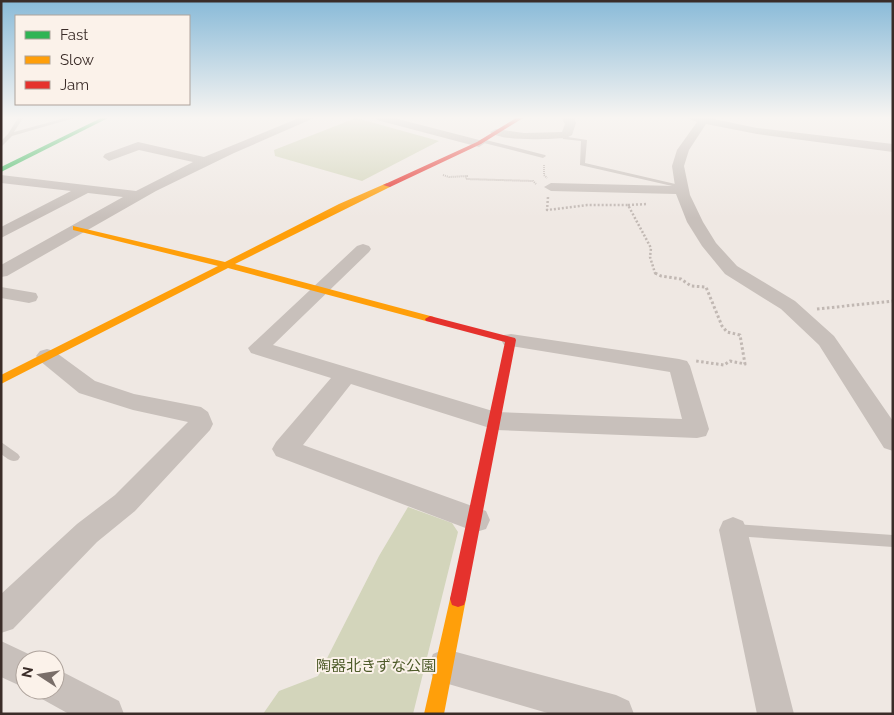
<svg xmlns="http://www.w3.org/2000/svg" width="894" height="715" font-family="Raleway,'Noto Sans JP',sans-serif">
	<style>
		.green { fill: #d3d5bb }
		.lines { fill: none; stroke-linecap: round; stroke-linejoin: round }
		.path-far2 { stroke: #c1b8b3; stroke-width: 2; stroke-dasharray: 1 1; stroke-linecap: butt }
		.path-far1 { stroke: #c1b8b3; stroke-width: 2.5; stroke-dasharray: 2 2; stroke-linecap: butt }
		.path { stroke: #c1b8b3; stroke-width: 3; stroke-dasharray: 2.5 2.5; stroke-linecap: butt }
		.lane { fill: #c8c0bb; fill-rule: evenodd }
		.street { fill: #c8c0bb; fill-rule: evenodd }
		.fast { fill: #30b455; fill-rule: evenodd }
		.slow { fill: #ff9f0a; fill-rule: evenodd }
		.jam { fill: #e5322d; fill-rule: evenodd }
		.labels { text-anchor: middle; stroke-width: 4; stroke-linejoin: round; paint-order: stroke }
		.near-park-label { font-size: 15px; fill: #4e5b2a; stroke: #fbf2ea }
	</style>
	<rect width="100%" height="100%" fill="#efe8e3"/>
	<path class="green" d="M356 118 439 141 362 181 275 156 274 150Z
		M408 507 452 523 458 532 413 714H263L279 691 318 676 379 556Z"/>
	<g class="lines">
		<path class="path-far2" d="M544 165V175L547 178
			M443 175 449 177 467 176 466 179 533 181 536 184"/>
		<path class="path-far1" d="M548 197 547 210 587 205H628L651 248 650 257 655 273 657 274
			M628 205 648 204"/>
		<path class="path" d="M655 273 661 276 681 279 691 286 706 287 722 326 727 332 740 335 745 364 730 361 724 365 696 361
			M817 309 893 301"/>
		<path class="lane" d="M18 118H23L14 132 65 118H74L12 136 1 147V141L8 134Z
			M566 133 569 135 568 137 587 140 585 163 684 186 681 188 580 165 581 141 563 139V135Z
			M482 139 545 155 546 156 543 158 480 142V140Z
			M1 442 18 454 20 457 18 460C11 463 7 458 1 454Z
			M734 524 893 535V547L734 536 729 534 727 530 729 526Z"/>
		<path class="street" d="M299 118H314L234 153 156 191 7 276 1 277V265L123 197 88 193 1 238V227L71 191 1 183V175L136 191 193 162 139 150 109 161 103 157 105 154 138 142 204 157Z
			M376 118H394L483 141 485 143 479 147 377 120Z
			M564 118H574L576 123 572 135 566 138C550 139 501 142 490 132L496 129 524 133 562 132 565 124 563 121Z
			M688 118H709L757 128 893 144V152L757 134 706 124 689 150 684 166 690 195 703 222 716 243 737 266 795 301 834 336 893 421V451L884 448 819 345 781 309 725 274 702 246 687 222 676 194 551 191 544 187 551 183 675 186 672 166 677 150 697 122Z
			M363 244 369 246 371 249 369 252 273 345 496 412 682 419 670 372 511 346 504 345 501 340 504 335 511 334 679 359 687 361 690 366 709 429 706 436 697 438 496 430 351 384 303 445 486 511 490 520 486 529 476 532 276 456 272 449 276 442 331 378 251 353 248 348 357 246Z
			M1 287 36 293 38 297 36 301 29 303 1 298Z
			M47 349 54 351 95 381 134 394 201 407 208 412 213 424 210 430 135 511 97 542 13 629 1 633V594L77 524 115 495 188 422 133 410 79 393 40 361 36 356 40 351Z
			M733 517 743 521 747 530 794 714H757L719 530 723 521Z
			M1 641 37 658 38 660H25V688L1 677Z
			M445 649 616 695 629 701 634 714H551L445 683 433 678 428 666 433 654Z
			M55 668 119 701 124 714H69L42 699 39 690H55Z"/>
		<path class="fast" d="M101 118H108L1 172V167Z"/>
		<path class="slow" d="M387 183 391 185 390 187 235 264 434 317 435 319 434 321H426L228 268 1 384V375L218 266 73 230V226L225 262 339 204Z
			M458 591 464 593 466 599 444 714H424L450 599 452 593Z"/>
		<path class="jam" d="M516 118H523L481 144 390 187 383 185 477 142Z
			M430 316 515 338 516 340 466 599 464 605 458 607 452 605 450 599 505 342 426 321 425 319Z"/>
	</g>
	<linearGradient id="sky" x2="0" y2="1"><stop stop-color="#89bad8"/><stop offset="0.54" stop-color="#f8f5f2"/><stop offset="1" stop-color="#f8f5f2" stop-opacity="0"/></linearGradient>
	<rect width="894" height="218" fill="url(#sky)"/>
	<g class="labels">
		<g class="near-park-label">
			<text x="376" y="671">陶器北きずな公園</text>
		</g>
	</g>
	<rect width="894" height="715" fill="none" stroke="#3a2c28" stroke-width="5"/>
	<rect x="15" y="15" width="175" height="90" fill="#fbf2ea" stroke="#aea39c"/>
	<rect x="25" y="31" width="25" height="8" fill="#30b455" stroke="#aea39c"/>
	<text x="60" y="40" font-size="15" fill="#3a2c28">Fast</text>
	<rect x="25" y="56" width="25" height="8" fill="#ff9f0a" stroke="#aea39c"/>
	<text x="60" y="65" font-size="15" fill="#3a2c28">Slow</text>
	<rect x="25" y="81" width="25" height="8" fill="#e5322d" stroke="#aea39c"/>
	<text x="60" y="90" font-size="15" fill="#3a2c28">Jam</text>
	<g transform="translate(40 675) rotate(282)"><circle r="24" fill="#fbf2ea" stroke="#aea39c"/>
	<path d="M0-4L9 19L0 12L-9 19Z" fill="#796e69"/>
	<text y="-8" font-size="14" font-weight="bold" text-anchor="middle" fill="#3a2c28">N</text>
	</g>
</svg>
